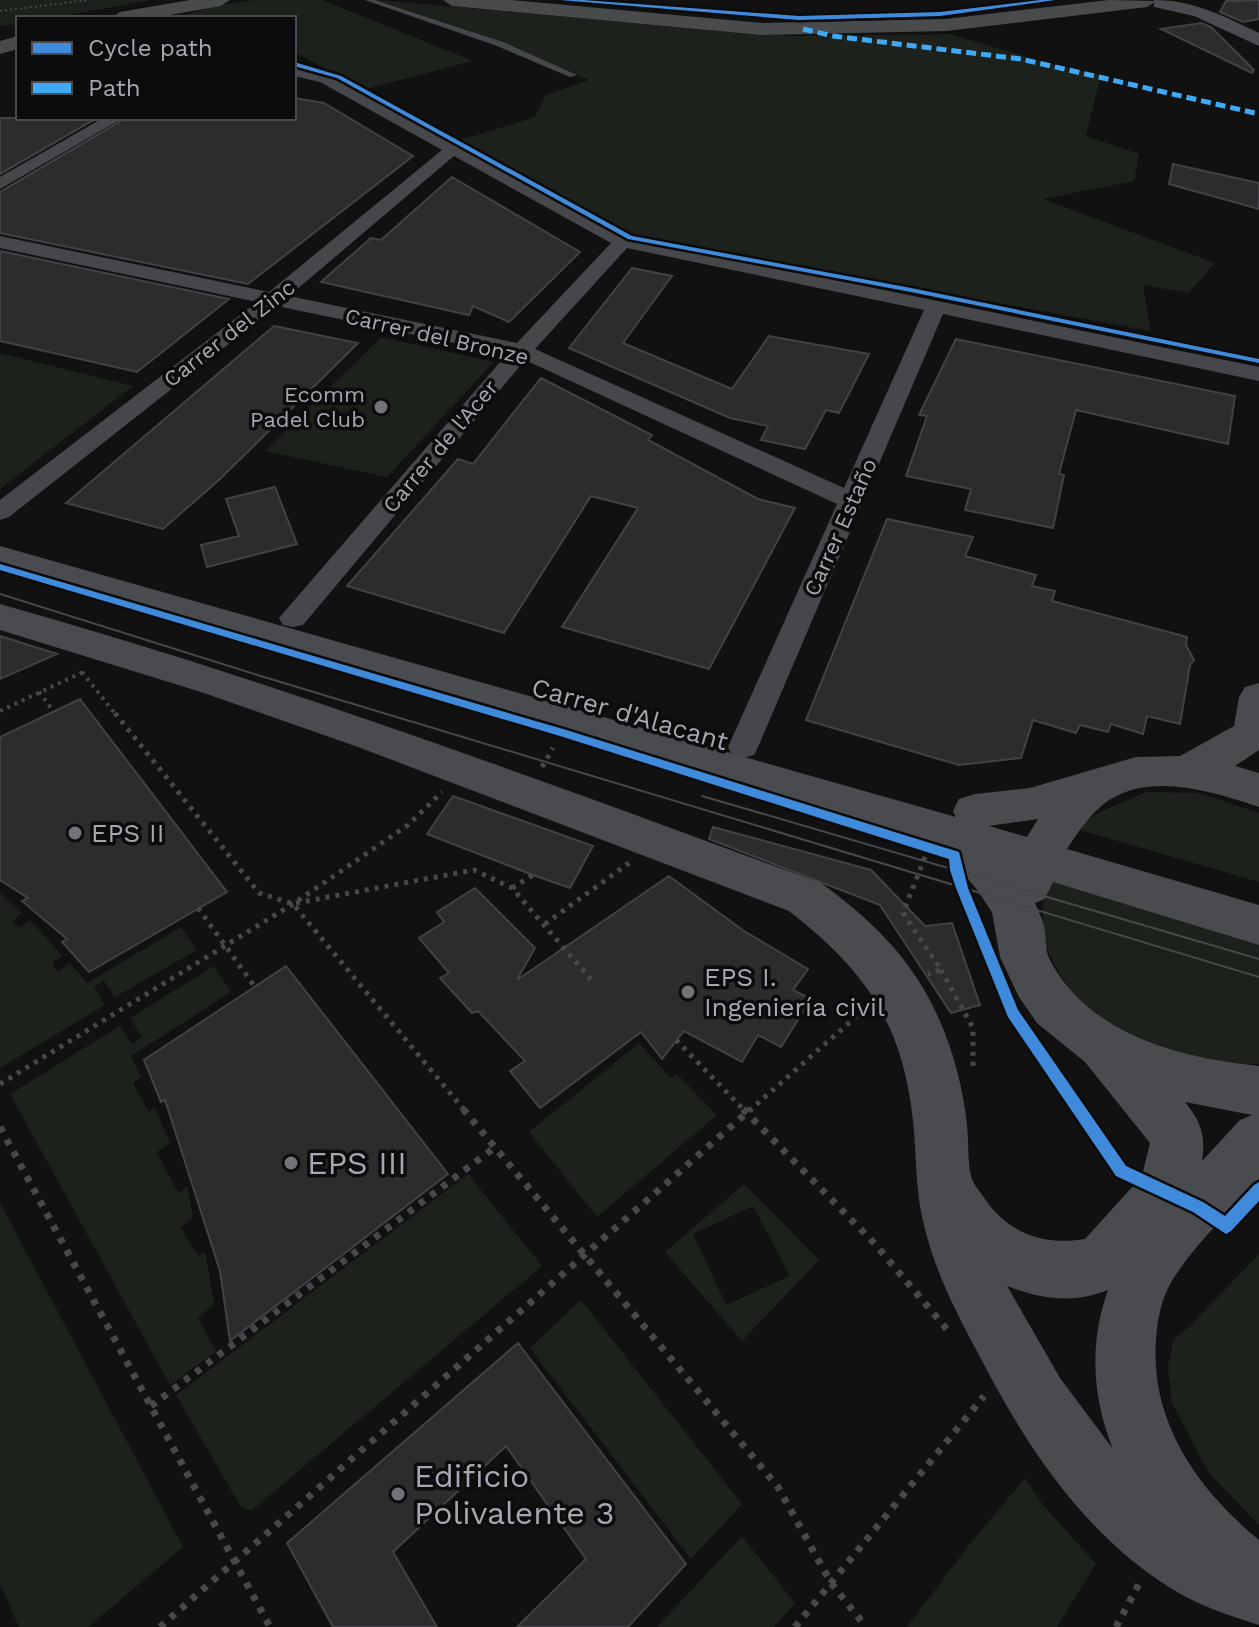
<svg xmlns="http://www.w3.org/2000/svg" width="1259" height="1627" font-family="'Work Sans',sans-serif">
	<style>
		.green { fill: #1c211c; fill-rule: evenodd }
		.building { fill: #2c2c2d; stroke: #414245; stroke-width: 2 }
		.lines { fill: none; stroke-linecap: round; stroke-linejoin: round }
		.path-far3 { stroke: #47484b; stroke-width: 2; stroke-dasharray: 2 3; stroke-linecap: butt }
		.path-far2 { stroke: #47484b; stroke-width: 4; stroke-dasharray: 3 5; stroke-linecap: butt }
		.path-far1 { stroke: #47484b; stroke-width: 5; stroke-dasharray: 4 6; stroke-linecap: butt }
		.path { stroke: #47484b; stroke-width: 7; stroke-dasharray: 6 8; stroke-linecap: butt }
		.lane { fill: #46474a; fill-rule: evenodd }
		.street { fill: #46474a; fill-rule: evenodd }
		.secondary { fill: #4a4b4e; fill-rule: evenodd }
		.primary { fill: #484a4c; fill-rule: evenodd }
		.tram { stroke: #47484a; stroke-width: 2 }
		.quiet { stroke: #3fa9f5; stroke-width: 5; stroke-dasharray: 10 5; stroke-linecap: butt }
		.cycleway-casing { stroke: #0c0c0d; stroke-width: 5 }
		.cycleway { fill: #408adc; fill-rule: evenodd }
		.poi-dot { fill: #717379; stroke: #0c0c0d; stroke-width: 3 }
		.labels { text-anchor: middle; stroke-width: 7; stroke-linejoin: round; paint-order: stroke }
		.far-street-label { font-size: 22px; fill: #a4a8b1; stroke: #0c0c0d }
		.far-poi-label { font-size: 22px; fill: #a4a8b1; stroke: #0c0c0d; text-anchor: end }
		.street-label { font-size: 26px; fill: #a4a8b1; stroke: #0c0c0d }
		.poi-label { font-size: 26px; fill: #a4a8b1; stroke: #0c0c0d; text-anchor: start }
		.near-poi-label { font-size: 32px; fill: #a4a8b1; stroke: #0c0c0d; text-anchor: start }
	</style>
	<rect width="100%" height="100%" fill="#111112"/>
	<path class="green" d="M0 0H151L50 18H18V24L0 26Z
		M255 0H322L473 61 366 89 294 52V18H174L218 5Z
		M376 0 791 36 950 34 1047 63 1101 75 1086 136 1139 154 1134 181 1043 199 1215 263 1189 293 1143 285 1151 331 625 235 458 141 535 117 546 95 589 80 469 30Z
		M381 337 494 362 387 477 265 451Z
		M0 353 133 386 0 489Z
		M1146 792 1199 793 1259 813V882L1073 828 1100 812Z
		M1053 880 1259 941V1064L1216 1063 1144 1049 1083 1009 1060 975 1043 941V906Z
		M0 893 22 913 14 920 15 925 21 927 30 920 63 956 53 962V967L59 971 70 963 87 983 181 927 197 950 115 997 104 981 94 987 105 1005 0 1068Z
		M214 966 231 992 131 1056 141 1077 133 1083 149 1112 155 1108 170 1143 157 1152 178 1193 187 1187 193 1218 181 1228 198 1256 205 1252 214 1304 198 1318 216 1351 170 1385 10 1094 120 1026 132 1044 142 1037 130 1018Z
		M639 1043 671 1078 677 1074 717 1115 597 1217 529 1132Z
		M468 1174 542 1266 251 1511 241 1507 176 1395Z
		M744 1184 819 1260 742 1341 665 1252ZM753 1206 790 1276 726 1305 693 1234Z
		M0 1203 183 1547 88 1627H19L0 1584Z
		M1259 1254V1525L1208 1472 1172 1403 1168 1368 1173 1340 1191 1325Z
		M581 1300 742 1504 691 1559 530 1348Z
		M1025 1478 1043 1505 1096 1564 1057 1627H907L969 1545Z
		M742 1536 795 1603 774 1627H657Z"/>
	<path class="building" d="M1259 0V19L1243 22 1220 12 1226 1Z
		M1201 23 1211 27 1254 70 1252 73 1161 29Z
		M294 98 324 103 413 156 248 284 0 233V192L126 118H294Z
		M0 118H97L0 174Z
		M1173 164 1259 183V209L1169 184Z
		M452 177 580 252 509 322 473 306 469 315 321 282 371 238 381 240Z
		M0 251 229 299 137 372 0 341Z
		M632 268 672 276 623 343 732 389 769 336 869 354 839 413 826 410 805 449 761 440 768 426 730 418 569 348Z
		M274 326 358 343 220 479 163 529 66 503Z
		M956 339 1235 396 1228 444 1076 410 1059 474 1064 475 1053 528 965 510 971 489 906 476 927 416 919 415Z
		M541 378 652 435 648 440 758 499 795 508 709 669 562 627 638 508 591 496 504 633 347 586 458 459 473 464Z
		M275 487 297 544 207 567 201 545 239 536 226 499Z
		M887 519 973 537 965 556 1036 575 1032 586 1055 591 1052 601 1187 637 1186 645 1194 660 1190 665 1180 724 1147 716 1143 734 1111 724 1108 732 1080 725 1076 733 1033 720 1021 758 959 765 806 720Z
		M0 636 57 654 0 679Z
		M80 699 227 892 89 972 62 942 67 939 22 901 28 898 0 880V737Z
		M453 796 593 846 570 888 533 875 427 834Z
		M713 827 871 870 925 926 952 923 980 1005 951 1013 880 905 709 839Z
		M669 876 744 931 808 969 793 990 811 999 781 1047 758 1035 742 1062 684 1031 662 1059 641 1032 540 1108 510 1071 525 1061 478 1011 472 1013 440 978 449 973 419 938 444 922 437 912 475 888 535 948 517 980Z
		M286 966 448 1174 230 1341 220 1271 165 1100 161 1102 144 1060Z
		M518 1343 686 1564 628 1627H517L586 1559 506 1446 393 1552 437 1627H333L287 1543Z"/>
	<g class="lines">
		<path class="path-far3" d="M0 11 89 0"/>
		<path class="path-far2" d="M82 672 116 715
			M39 692 54 712
			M0 711 83 672"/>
		<path class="path-far1" d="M115 713 259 893 293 904 465 1111
			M542 767 553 748
			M925 857 903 913 941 970 928 974
			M512 888 533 875
			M296 903 474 870 512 888 593 982
			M198 908 255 987
			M545 924 629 863
			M941 970 973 1028V1069
			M676 1040 745 1111
			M0 1084 293 904 408 825 442 792
			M749 1111 867 1007"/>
		<path class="path" d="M463 1109 778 1487 831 1583 866 1627
			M743 1109 875 1244 950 1333
			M0 1127 270 1627
			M151 1406 494 1148
			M160 1627 751 1109
			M795 1627 984 1396
			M1116 1627 1140 1582"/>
		<path class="lane" d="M365 0H375L503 42 577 75 570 77 497 46Z"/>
		<path class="street" d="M294 67 330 76 630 238 1259 367V381L943 314 758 747 754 755 743 758 732 755 728 747 837 504 525 360 303 625 293 627 283 625 279 618 507 354 277 306 9 517 0 520V500L257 302 0 248V236L269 292 442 150 320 82 294 76ZM454 156 611 243 517 343 289 296ZM627 248 924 310 844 488 535 349Z
			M103 118H123L0 189V177Z"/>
		<path class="secondary" d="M1154 0C1193 0 1224 16 1259 33V46L1194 16 1154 7Z
			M0 546 956 817 953 811 959 799 975 794 1030 788 1136 757 1180 756 1234 726 1239 697 1245 687 1259 683V750L1235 766 1259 773V807C1216 793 1156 773 1113 798 1095 807 1078 832 1067 849L1259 905V945L1053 882 1045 899 1035 903C1038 910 1042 918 1044 926 1047 938 1044 951 1051 962 1091 1036 1182 1058 1259 1066V1180C1228 1215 1190 1247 1168 1288 1160 1305 1157 1323 1156 1341 1150 1423 1199 1491 1259 1540V1625C1234 1617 1209 1609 1186 1597 1091 1545 1028 1450 980 1357 958 1316 936 1274 925 1229 915 1194 917 1157 913 1121 903 1024 865 970 789 911L358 747 201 692 0 630V604C279 682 550 784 821 883 872 920 914 961 939 1019 954 1053 963 1088 967 1125 969 1142 967 1163 972 1179 974 1185 981 1193 985 1199 1008 1233 1044 1246 1085 1239L1142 1176 1150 1143 1085 1062 1037 1023 1019 997 1000 957 992 912 975 887 940 848 0 569ZM1038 819 1027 837 989 826ZM1185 1102 1252 1115 1240 1120 1202 1161C1206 1135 1201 1122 1185 1102ZM1007 1286C1041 1299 1073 1304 1108 1290 1089 1343 1092 1397 1113 1449L1060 1378Z"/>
		<path class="primary" d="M190 0H230L221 6 152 18H111L120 12Z
			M443 0H511L762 23 946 19 1109 0 1156 1 1147 7 946 31 762 35 452 6Z
			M18 36V49L0 54V41Z"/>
		<path class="tram" d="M0 594 264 677 1259 977
			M702 796 1259 959"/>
		<path class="quiet" d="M803 29 833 36 1021 59 1259 114"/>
		<g class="cycleway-casing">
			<path id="cycleway" d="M560 0H583L799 16 940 12 1040 0H1055L940 16 799 20Z
				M294 62 341 76 632 236 911 288 1259 359V363L911 292 628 239 337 78 294 66Z
				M0 564 563 729 959 852 968 888 1018 1010 1126 1166 1203 1202 1225 1216 1254 1185 1259 1182V1201L1231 1231 1226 1234 1193 1212 1116 1176 1008 1017 956 888 950 870 949 859 560 736 0 570Z"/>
		</g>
		<use href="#cycleway" class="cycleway"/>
	</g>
	<g class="poi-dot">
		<circle cx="381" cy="407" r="8"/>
		<circle cx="75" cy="833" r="8"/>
		<circle cx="688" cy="992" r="8"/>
		<circle cx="291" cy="1163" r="8"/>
		<circle cx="398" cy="1494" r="8"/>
	</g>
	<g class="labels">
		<g class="far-street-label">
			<text transform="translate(229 333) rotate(-38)" y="8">Carrer del Zinc</text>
			<text transform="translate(437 336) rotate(13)" y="8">Carrer del Bronze</text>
			<text transform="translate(440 446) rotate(-50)" y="8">Carrer de l'Acer</text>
			<text transform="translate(840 527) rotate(-66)" y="8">Carrer Estaño</text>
		</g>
		<g class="far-poi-label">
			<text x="365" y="402">Ecomm<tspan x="365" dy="25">Padel Club</tspan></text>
		</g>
		<g class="street-label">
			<text transform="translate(630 714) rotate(16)" y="9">Carrer d'Alacant</text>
		</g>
		<g class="poi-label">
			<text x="91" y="842">EPS II</text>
			<text x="704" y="986">EPS I.<tspan x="704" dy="30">Ingeniería civil</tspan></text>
		</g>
		<g class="near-poi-label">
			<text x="307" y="1174">EPS III</text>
			<text x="414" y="1487">Edificio<tspan x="414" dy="37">Polivalente 3</tspan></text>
		</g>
	</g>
	<rect x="16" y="16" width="280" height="104" fill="#0c0c0d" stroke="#494a4f" stroke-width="2"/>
	<rect x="32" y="42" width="40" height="12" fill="#408adc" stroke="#494a4f" stroke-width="2"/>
	<text x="88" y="56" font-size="24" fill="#a4a8b1">Cycle path</text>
	<rect x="32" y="82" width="40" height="12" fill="#3fa9f5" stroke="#494a4f" stroke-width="2"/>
	<text x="88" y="96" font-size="24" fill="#a4a8b1">Path</text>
</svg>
